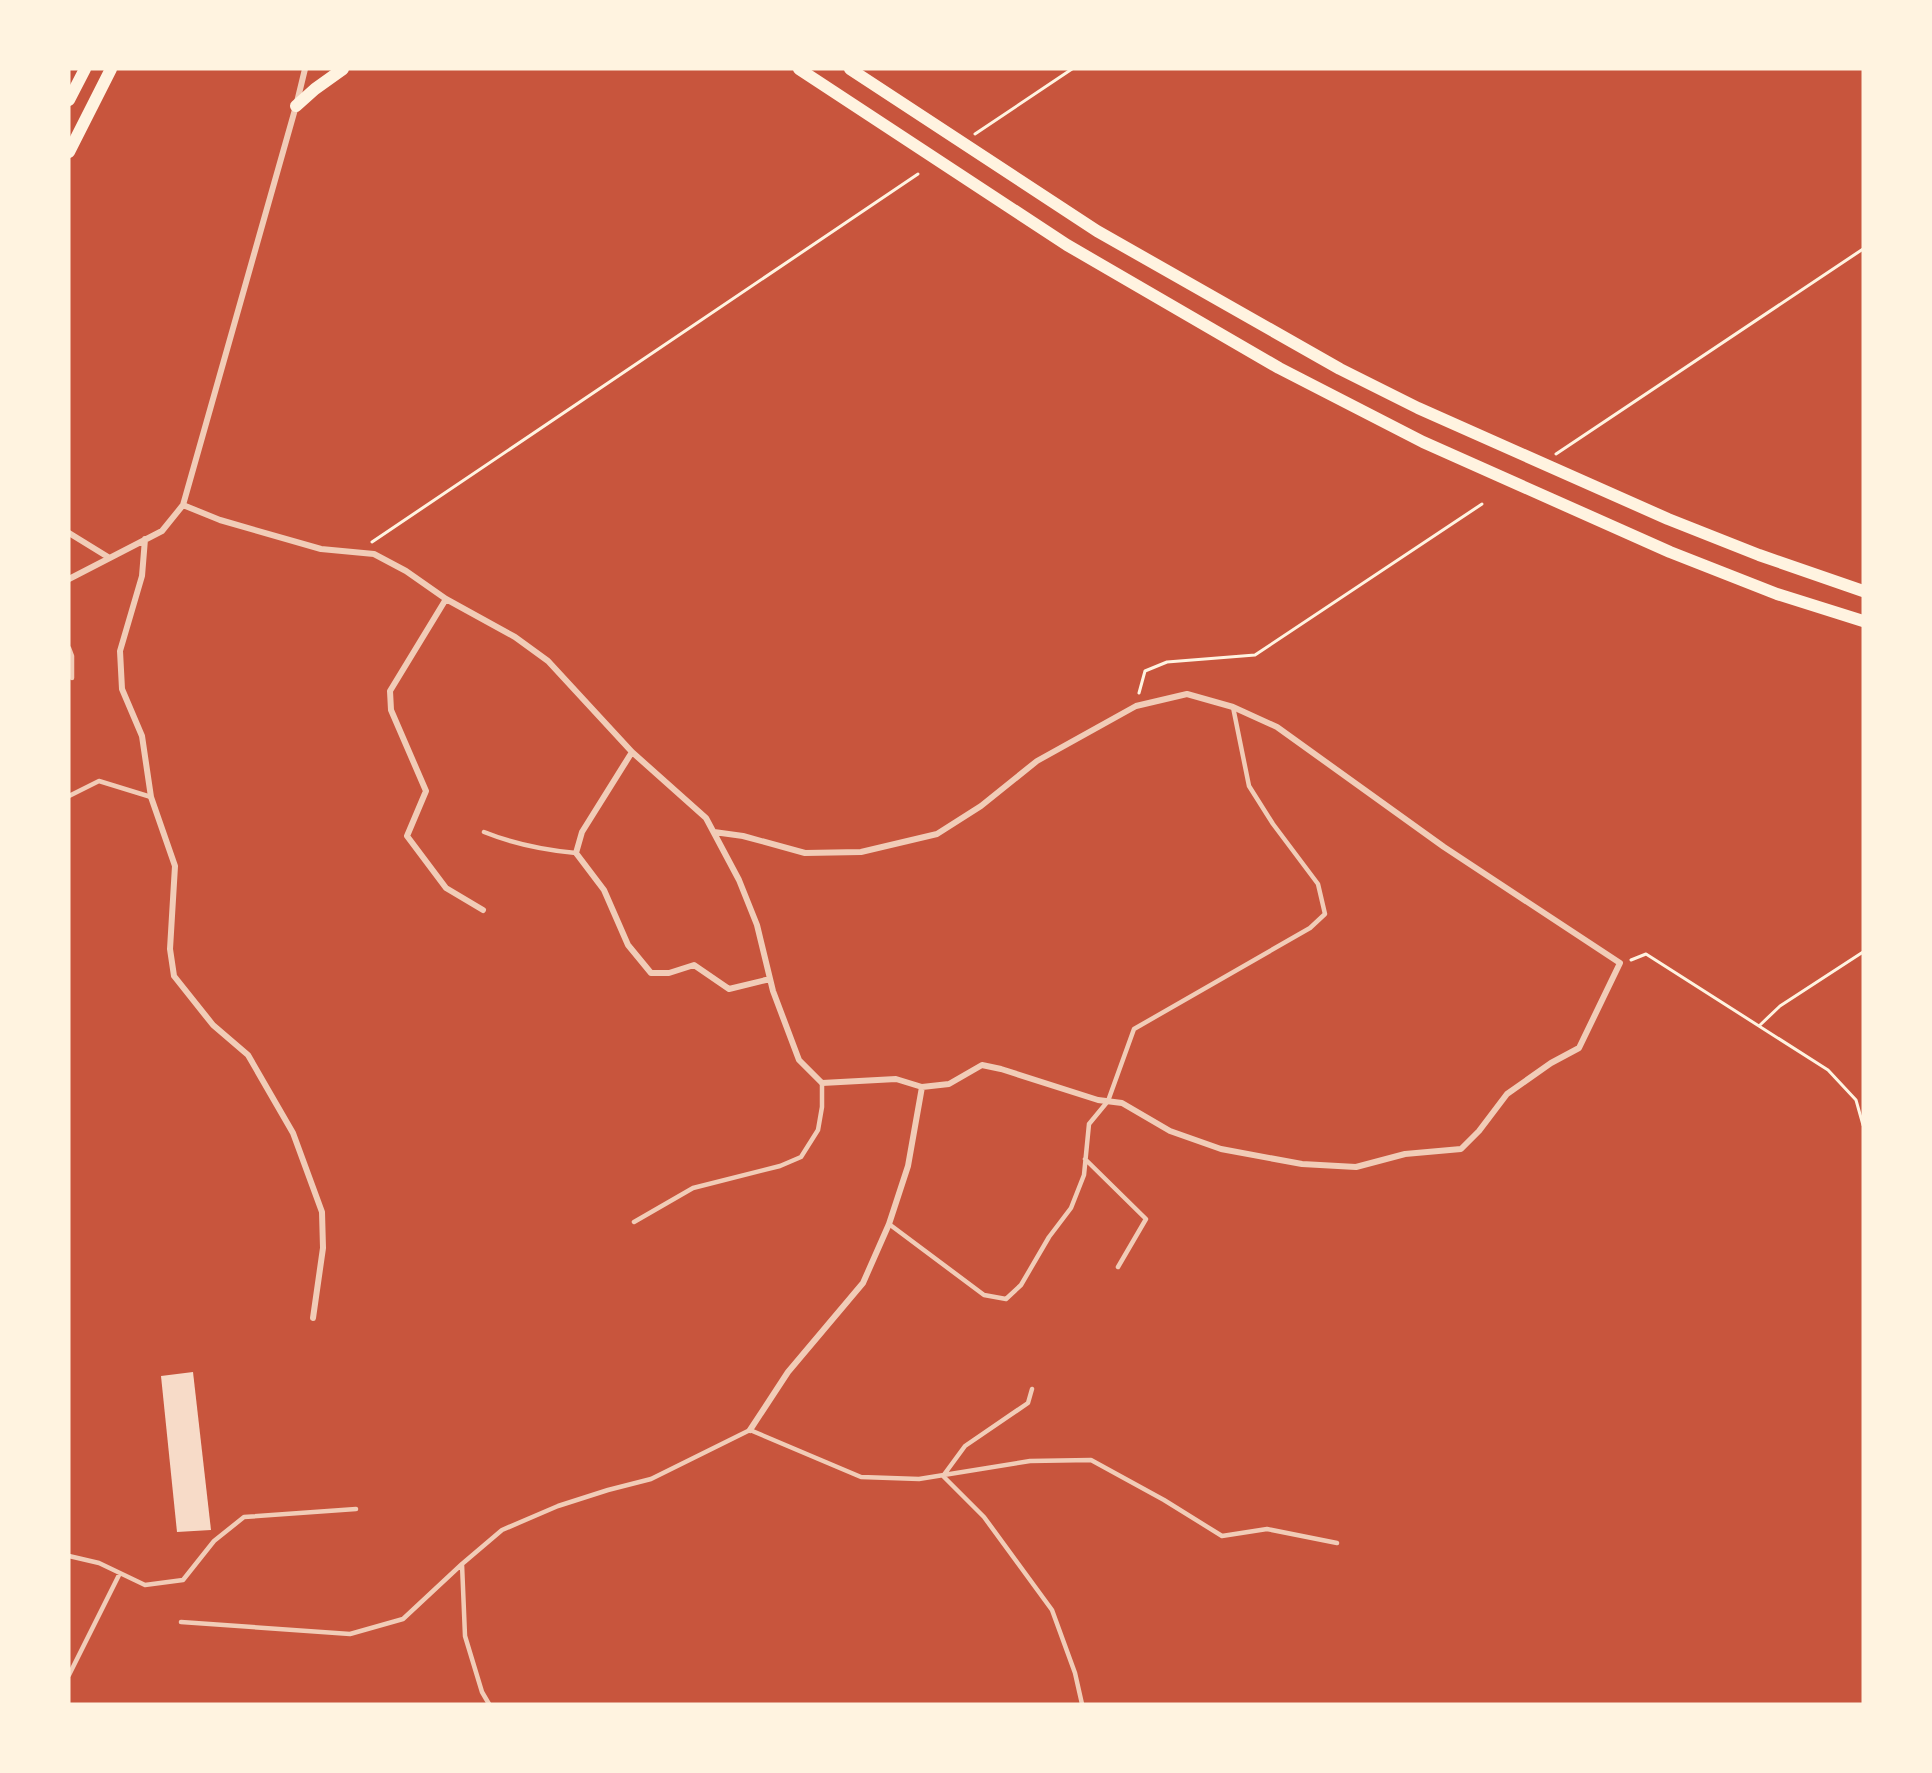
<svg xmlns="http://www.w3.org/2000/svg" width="1932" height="1773" font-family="Lato,sans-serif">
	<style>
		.building { fill: #f7dbc8 }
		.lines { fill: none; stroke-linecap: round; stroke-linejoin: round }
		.path { stroke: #fff3e0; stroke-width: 3 }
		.service { stroke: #f1ccb7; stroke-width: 4.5 }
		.minor { stroke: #f1ccb7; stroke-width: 6 }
		.secondary { stroke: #fff3e0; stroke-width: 12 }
	</style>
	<rect width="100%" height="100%" fill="#c8553d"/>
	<path class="building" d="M193 1372 211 1530 177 1532 161 1376Z"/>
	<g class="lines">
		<path class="path" d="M975 134 1072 69
			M1556 454 1863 249
			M372 542 918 174
			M1139 693 1145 671 1167 662 1255 655 1482 504
			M1631 960 1646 954 1828 1070 1856 1100 1863 1125
			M1759 1026 1780 1006 1863 952"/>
		<path class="service" d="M69 648 72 656V678
			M69 796 99 781 151 797
			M484 832C514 844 544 850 576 853
			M1085 1159 1146 1219 1118 1267
			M634 1222 693 1188 780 1166 801 1157 818 1130 822 1107V1083
			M889 1224 984 1295 1006 1299 1021 1285 1049 1237 1071 1208 1084 1175 1089 1124 1108 1101 1134 1029 1310 928 1325 914 1318 884 1273 824 1249 786 1233 707
			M1032 1389 1028 1403 965 1446 943 1476 984 1517 1052 1610 1075 1673 1082 1704
			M69 1556 99 1563 145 1585 183 1580 214 1541 244 1517 356 1509
			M462 1564 465 1636 482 1692 489 1704
			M181 1622 350 1634 403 1619 462 1564 502 1530 558 1506 608 1490 651 1479 750 1430 861 1477 919 1479 1030 1461 1091 1460 1164 1500 1222 1536 1267 1529 1337 1543
			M69 1675 120 1573"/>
		<path class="minor" d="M183 505 220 520 321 549 374 554 406 571 446 599 515 637 548 661 632 752 706 818 739 880 757 925 773 991 799 1060 822 1083 896 1079 922 1087 949 1084 982 1065 1001 1069 1098 1100 1122 1103 1170 1131 1221 1149 1302 1164 1356 1167 1405 1154 1461 1149 1479 1131 1507 1094 1551 1063 1579 1048 1620 963 1444 847 1277 727 1233 707 1187 694 1136 706 1037 761 981 806 937 834 861 852 805 853 743 836 714 832
			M69 533 108 557
			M145 539 142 576 120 651 122 689 142 736 151 797 175 866 170 949 174 976 213 1025 248 1055 293 1133 322 1212 323 1248 313 1318
			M69 579 162 531 183 505 296 106 305 69
			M446 599 390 691 391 710 426 791 407 836 446 888 483 910
			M632 752 582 832 576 853 604 890 628 945 651 973H669L694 965 729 989 770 979
			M750 1430 788 1372 863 1283 889 1224 908 1166 922 1087"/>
		<path class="secondary" d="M799 69 1067 245 1279 368 1423 442 1670 552 1777 594 1863 621
			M850 69 1097 231 1340 369 1418 408 1668 519 1759 555 1863 591
			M69 100 85 69
			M296 106 315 89 343 69
			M69 152 111 69"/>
	</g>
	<rect width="1932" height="1773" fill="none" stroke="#fff3e0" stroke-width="141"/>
</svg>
